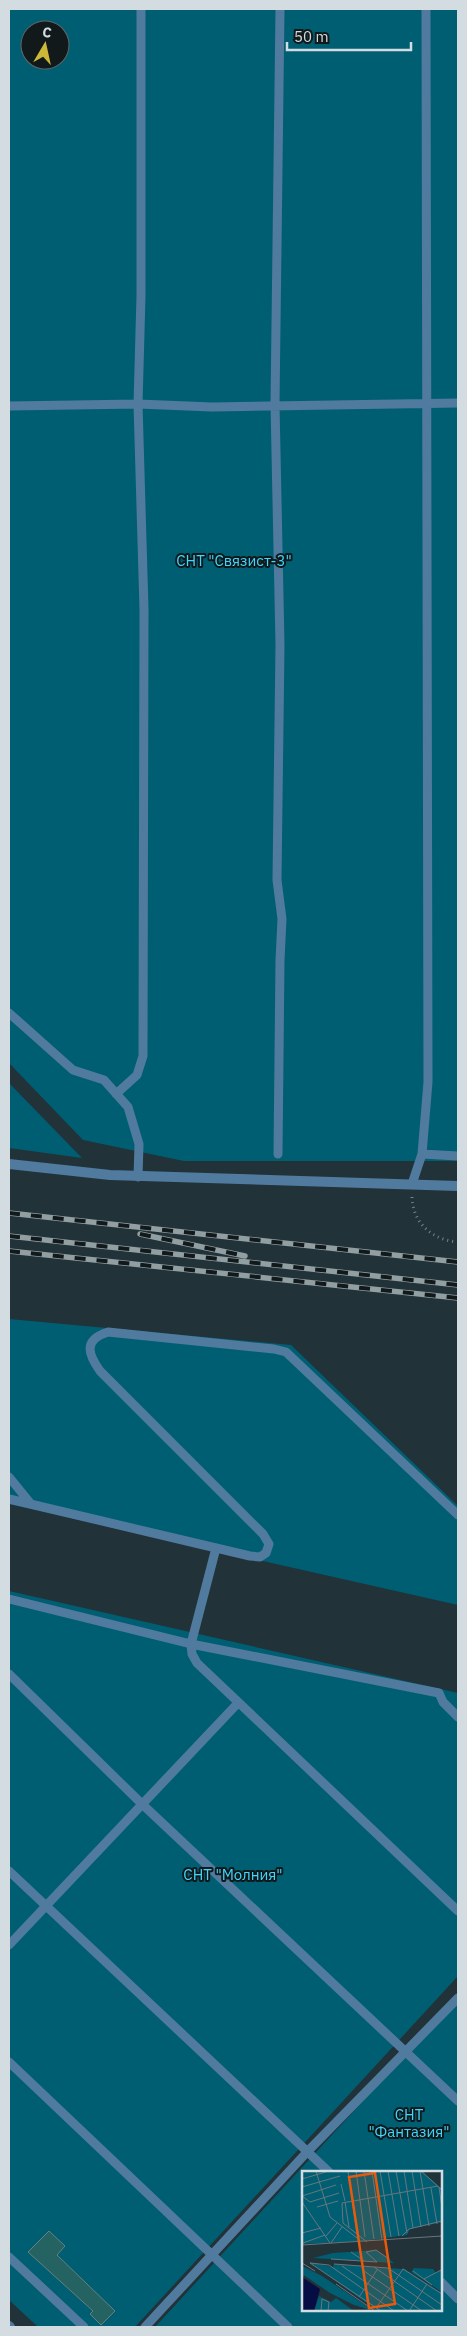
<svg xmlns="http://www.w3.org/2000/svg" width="467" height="2336" font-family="'IBM Plex Sans',sans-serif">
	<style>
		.green { fill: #005e73; fill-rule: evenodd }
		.building { fill: #256262; stroke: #6a7f7f }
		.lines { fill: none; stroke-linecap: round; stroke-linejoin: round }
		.path { stroke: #768489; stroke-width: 3; stroke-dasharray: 1 4; stroke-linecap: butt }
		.lane { stroke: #507b9e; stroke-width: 9 }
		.street { stroke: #507b9e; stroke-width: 10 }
		.rail-casing { stroke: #919ea2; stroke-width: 5.5 }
		.rail { stroke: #11191b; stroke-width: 4; stroke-dasharray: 11; stroke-linecap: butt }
		.labels { text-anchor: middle; stroke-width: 4; stroke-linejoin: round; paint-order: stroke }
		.park-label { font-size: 15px; fill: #41d6fd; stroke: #11191b }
		.inset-road { fill: none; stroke: #68767c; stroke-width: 1 }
		.view { fill: #e8590c; fill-opacity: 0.15; stroke: #e8590c; stroke-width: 2.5 }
		.inset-edge { fill: none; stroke: #d3dde1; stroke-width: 2.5 }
	</style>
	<rect width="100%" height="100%" fill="#213238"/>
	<path class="green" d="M9 9H458V1161H184L83 1140 9 1063ZM30 30H60V60H30Z
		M9 1083 82 1158 9 1148Z
		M9 1319 291 1345 458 1506V1605L9 1504Z
		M9 1591 458 1693V1976L135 2327H38L9 2300Z
		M458 1998V2327H155ZM303 2172H441V2310H303Z"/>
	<path class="building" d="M49 2231 65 2246 57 2255 115 2311 101 2325 90 2314 93 2311 28 2252Z"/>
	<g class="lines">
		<path class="path" d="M412 1197C413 1224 433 1240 458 1242"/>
		<path class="lane" d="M9 406 138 404 212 407 458 403
			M9 1013 73 1070 104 1080 128 1107 139 1144 138 1177
			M116 1094 137 1075 143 1056 144 609 138 404 141 296V9
			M278 1154 280 960 282 919 277 880 280 645 275 404 280 9
			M422 1154 458 1156
			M412 1184 422 1154 428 1082 426 9
			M9 1477 31 1504
			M9 1499 250 1556 260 1557 266 1553 269 1544 263 1534 100 1371C88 1354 83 1340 108 1332L274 1349 286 1352 458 1515
			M216 1548 191 1644 192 1654 197 1663 458 1911
			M9 1599 191 1644 439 1693 443 1702 458 1717
			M9 1674 142 1804 458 2101
			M9 1871 329 2172
			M9 1945 238 1703
			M9 2062 288 2327
			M9 2257 84 2327
			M441 2282 458 2299
			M145 2327 308 2151 458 1998"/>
		<path class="street" d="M9 1164 110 1175 458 1186
			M9 2326 10 2327"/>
		<g class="rail-casing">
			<path id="rail" d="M9 1213 458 1262
				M140 1234 245 1256
				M9 1236 458 1285
				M9 1251 458 1298"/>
		</g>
		<use href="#rail" class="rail"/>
	</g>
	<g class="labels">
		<g class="park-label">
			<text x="234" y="566">СНТ "Связист-3"</text>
			<text x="233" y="1880">СНТ "Молния"</text>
			<text x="409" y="2120">СНТ<tspan x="409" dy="17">"Фантазия"</tspan></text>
		</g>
	</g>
	<g transform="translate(302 2171)">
		<rect width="140" height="140" fill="#213238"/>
		<path d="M0 0H120L140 18V51L108 58 105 64 61 70 0 73ZM75 79 92 92 11 87 31 82ZM7 91 31 96 32 93 100 98 73 138ZM0 95 20 105 72 140 52 134 28 122 0 103ZM101 97 140 122V140L73 139ZM112 97 131 98 134 102 140 98V121L109 101ZM17 125 29 131 34 127 52 140H12Z" fill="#005e73"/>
		<path d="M0 106 18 118 12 140H0Z" fill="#060c44"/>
		<path class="inset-road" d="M14 0 28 46 55 67M46 0 55 62M54 0 63 66M62 0 72 68M70 0 80 69M78 0 89 66M86 0 97 65M94 0 105 62M102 0 111 57M110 0 119 56M118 0 127 55M119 0 140 19M0 8 27 0M39 13 43 30M0 16 38 5M137 16 140 37M129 17 135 53M0 25 8 31 37 22M0 25 34 14M0 31 28 72M43 31 47 56M15 36 36 30M0 62 19 57M24 65 35 52M100 65 107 58 140 50M65 71 41 52 40 32 136 15M1 72 23 64M29 72 40 56M0 74 140 65M49 81 62 90M29 88 75 91 64 81 74 79 87 88M0 92 13 100M32 93 86 97 140 134M40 95 106 140M72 96 135 140M62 100 120 140M111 100 130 114M122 108 139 99M34 113 73 140M57 126 75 99M74 137 101 98 140 123M19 140 20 128 27 131 26 140M79 140 8 92 27 94 92 140M107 140 125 113"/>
		<path class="view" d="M73 2 93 133 67 137 47 6Z"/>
		<rect width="140" height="140" class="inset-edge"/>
	</g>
	<rect width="467" height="2336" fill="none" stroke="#d3dde1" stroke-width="20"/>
	<g transform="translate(45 45) rotate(9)"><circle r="24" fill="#11191b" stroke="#5f676a"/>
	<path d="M0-4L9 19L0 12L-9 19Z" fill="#ceb837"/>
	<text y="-8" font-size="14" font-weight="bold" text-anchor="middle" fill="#d3dde1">С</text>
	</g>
	<path d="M287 42v8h124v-8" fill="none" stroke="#d3dde1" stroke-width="2.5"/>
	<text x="294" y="42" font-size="15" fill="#d3dde1" stroke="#11191b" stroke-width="4" paint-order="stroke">50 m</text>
</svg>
